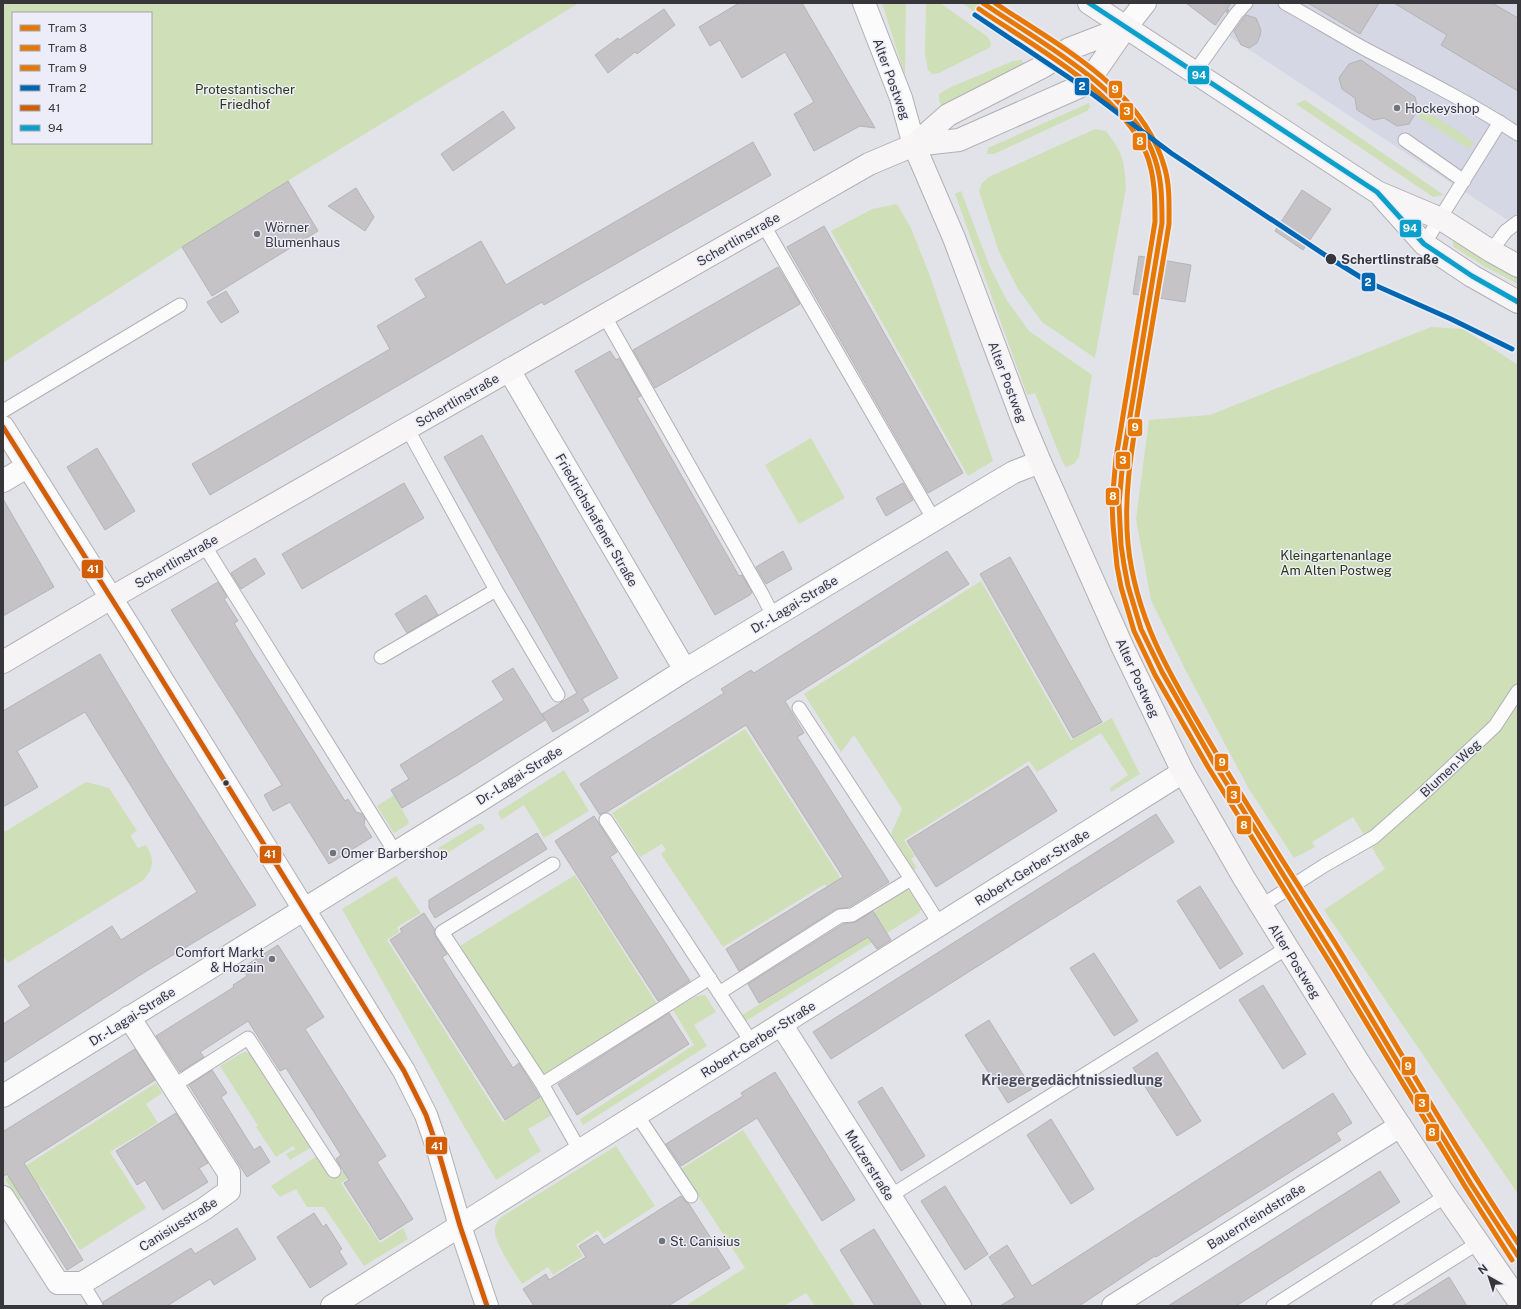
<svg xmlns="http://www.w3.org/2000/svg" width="1521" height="1309" font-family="'Public Sans',sans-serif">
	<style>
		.built { fill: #d5d7e4 }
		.green { fill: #cfdfb7; fill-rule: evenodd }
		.building { fill: #c5c3c5; stroke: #b4b3b5 }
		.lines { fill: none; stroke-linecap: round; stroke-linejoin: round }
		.lane-casing { stroke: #b0b0b5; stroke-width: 15 }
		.street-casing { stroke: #b0b0b5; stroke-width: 24 }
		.secondary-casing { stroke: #b0b0b5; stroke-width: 24 }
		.lane { stroke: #fbfbfc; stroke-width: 13 }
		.street { stroke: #fbfbfc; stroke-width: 22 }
		.secondary { stroke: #f8f5f6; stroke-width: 22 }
		.bus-1-casing { stroke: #ecedf9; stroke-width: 8 }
		.bus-2-casing { stroke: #ecedf9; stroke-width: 8 }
		.bus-1 { stroke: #d35d03; stroke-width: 5 }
		.bus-2 { stroke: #0ba0ca; stroke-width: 5 }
		.tram-1-casing { stroke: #ecedf9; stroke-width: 8 }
		.tram-2-casing { stroke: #ecedf9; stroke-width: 8 }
		.tram-3-casing { stroke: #ecedf9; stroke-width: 8 }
		.tram-4-casing { stroke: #ecedf9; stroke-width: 8 }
		.tram-1 { stroke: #e67803; stroke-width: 5 }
		.tram-2 { stroke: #e67803; stroke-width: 5 }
		.tram-3 { stroke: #e67803; stroke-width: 5 }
		.tram-4 { stroke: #0068b3; stroke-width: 5 }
		.poi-dot { fill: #727378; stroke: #ecedf9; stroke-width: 1.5 }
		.stop-dot { fill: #36363b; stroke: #ecedf9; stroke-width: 1.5 }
		.labels { text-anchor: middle; stroke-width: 3; stroke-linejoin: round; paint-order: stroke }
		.street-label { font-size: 13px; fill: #36363b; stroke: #ecedf9 }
		.park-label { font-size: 13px; fill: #2b3811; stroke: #ecedf9 }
		.poi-label { font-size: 13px; fill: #36363b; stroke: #ecedf9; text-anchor: start }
		.stop-label { font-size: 13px; font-weight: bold; fill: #36363b; stroke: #ecedf9; text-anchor: start }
		.neighbourhood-label { font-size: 14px; font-weight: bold; fill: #4a4b55; stroke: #ecedf9 }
		.line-badge { stroke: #ecedf9; stroke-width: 1.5 }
		.badge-label { font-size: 11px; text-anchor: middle; font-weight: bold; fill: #fff }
	</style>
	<rect width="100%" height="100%" fill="#e2e3e9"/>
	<path class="built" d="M1185 3H1518V227L1233 39Z"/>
	<path class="green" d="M3 3H579L245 207 3 363ZM13 13H151V143H13Z
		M882 3H906L905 76Z
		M926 3H940L988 37 990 41 991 45 989 48 939 73 932 74 928 70 925 55Z
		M962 3H985L980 9 1012 31 1009 34 991 24Z
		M1021 60 1028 67 942 106 939 101V94L951 87 1013 61Z
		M1305 100 1444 195 1433 197 1296 104Z
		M1089 103 1090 107 1087 111 994 154H987L988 148Z
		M1424 109 1474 142 1469 149 1417 116 1420 112Z
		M1095 129 1106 131C1122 151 1125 162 1126 188L1095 358 1042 322 1018 289 999 252 979 191 982 183 989 177Z
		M961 191 989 265 1006 299 1029 331 1092 375 1079 457 1074 464 1066 467 1062 461 1035 393 1027 395 955 194Z
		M897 204 911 228 930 276 993 461 968 476 831 231 872 209Z
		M1453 237 1518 278V284L1484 266 1454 247 1453 243Z
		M1431 327 1463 329 1518 365V1194L1324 910 1385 869 1353 817 1312 842 1315 847 1294 858 1249 789 1186 671 1151 600 1136 519 1149 420 1210 415Z
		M811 438 845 498 799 524 765 465Z
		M981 581 1071 740 1112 718 1140 774 1111 792 1110 788 1128 775 1101 733 1037 772 1029 761 904 840 915 856 911 859 917 868 914 870 891 834 902 809 854 735 841 752 804 694Z
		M745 729 856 902 849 907 836 903 825 884 723 947 661 854 666 850 662 844 640 857 612 813Z
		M564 770 589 811 544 838 524 805 501 820 498 812Z
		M86 782 109 788 137 831 132 834 131 837 138 848 146 845C155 859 154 870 142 881L8 963 3 956V831H6Z
		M394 795 409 822 407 825 394 833 377 806Z
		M478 824H482L485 829 443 856 438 848Z
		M575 875 657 1004 541 1078 455 949Z
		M396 876 421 913 397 927 399 932 387 940 503 1122 543 1096 554 1114 528 1129 541 1151 496 1180 459 1118 342 909Z
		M907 890 910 892 921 909 919 913 746 1021 742 1015 868 936 885 930 874 913 877 909Z
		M705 995 716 1012 694 1025 707 1046 583 1125 580 1119 694 1045 673 1010 697 996Z
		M245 1052 250 1053 253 1056 312 1147 290 1160 286 1154 295 1149 293 1146 276 1157 256 1127 258 1126 220 1066 240 1054Z
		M156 1083 162 1093 146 1104 158 1123 110 1152 146 1208 80 1250 41 1187 19 1200 5 1179Z
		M743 1130 855 1306H815L806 1293 784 1306H685L745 1268 681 1169Z
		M616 1146 655 1206 604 1239 598 1230 576 1245 583 1256 553 1275 548 1267 522 1284C514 1271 493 1242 495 1228 496 1221 501 1217 506 1214Z
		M317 1156 331 1179 347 1169 351 1177 341 1183 380 1243 403 1228 408 1239 364 1266 324 1207H307L296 1189 280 1197 271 1186Z"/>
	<path class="building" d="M739 3H802L875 128 860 126 814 151 794 114 814 102 785 52 742 78 720 40 710 46 699 27Z
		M1186 3H1231L1227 9 1229 10 1227 13 1226 10 1215 25Z
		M1308 3H1379L1360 34Z
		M1394 3H1492L1518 18V91L1441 45 1447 35Z
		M664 9 675 25 637 54 635 52 608 73 595 55 618 38 619 40Z
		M1246 15 1256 18 1261 30 1260 36 1257 43 1249 48 1241 45 1234 31Z
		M1361 60 1415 97 1418 109 1409 124 1397 126 1384 118 1374 120 1357 110 1355 98 1342 89 1339 78 1349 64Z
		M503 111 515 128 453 171 441 154Z
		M753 142 771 175 544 305 542 302 210 495 192 464 390 349 377 326 426 297 415 279 481 241 506 285Z
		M288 181 318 231 212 296 182 247Z
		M356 188 374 217 365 231 328 206Z
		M1302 190 1331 209 1303 250 1275 231Z
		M824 226 963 473 928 493 787 247Z
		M1139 256 1191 265 1185 302 1133 294Z
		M778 267 800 304 655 388 633 350Z
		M226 291 239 312 221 323 207 302Z
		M610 351 616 360 619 358 641 396 637 398 739 576 742 575 752 592 750 595 715 615 575 371Z
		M482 435 618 678 582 699 589 711 553 732 542 714 577 693 444 457Z
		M97 448 135 511 105 530 67 467Z
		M404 483 424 518 302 589 282 554Z
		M903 483 913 500 886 516 876 498Z
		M3 499 54 587 3 616Z
		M783 551 792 569 766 584 756 567Z
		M947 551 969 584 785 701 804 733 797 737 889 882 849 907 836 909 739 971 726 949 843 877 746 725 607 812 602 813 600 815 580 784 724 693 721 689 751 670 754 673Z
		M1010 557 1102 722 1073 738 980 574Z
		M255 558 265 574 241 589 231 573Z
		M218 582 227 597 224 599 238 621 234 623 252 653 345 801 348 799 356 812 362 814 365 818 364 825 372 837 329 864 290 802 273 811 264 795 282 785 171 610Z
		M426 595 438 615 407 633 395 614Z
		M100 654 165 762 256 905 148 970 3 1063V1024L31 1006 18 986 112 926 121 940 197 892 85 712 17 751 38 787 3 807V711Z
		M513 668 545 720 458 775 402 808 391 790 409 779 400 765 504 700 492 681Z
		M1028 766 1057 811 936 887 907 841Z
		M1156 814 1174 842 831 1059 813 1032Z
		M594 816 617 852 610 857 690 981 658 1001 555 841Z
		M537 833 547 849 435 918 429 908V900Z
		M1200 886 1243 954 1220 969 1177 901Z
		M873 911 891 940 877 949 868 937 759 1003 748 984 843 924 856 922Z
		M424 913 435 930V936L447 954 442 957 513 1068 519 1063 540 1097 505 1120 390 940 402 932 400 929Z
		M278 945 324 1017 305 1029 386 1156 377 1162 413 1219 380 1240 344 1183 349 1180 336 1159 341 1155 286 1068 280 1071 248 1021 200 1052 204 1057 180 1072 156 1036 234 987 233 985 247 976 242 968Z
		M1094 953 1138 1021 1114 1036 1070 968Z
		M1263 985 1306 1054 1283 1069 1239 1000Z
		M669 1013 689 1044 577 1115 558 1084Z
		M989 1020 1032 1089 1008 1103 965 1035Z
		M135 1049 155 1080 24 1163 83 1260 67 1270 7 1174 3 1177V1129L4 1131Z
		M1157 1052 1201 1121 1177 1136 1133 1068Z
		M212 1070 227 1093 221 1097 254 1150 260 1146 270 1162 247 1177 189 1085Z
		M775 1072 855 1200 822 1221 757 1118 681 1166 666 1144 743 1096 741 1093Z
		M882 1087 925 1156 901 1171 858 1102Z
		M1333 1093 1352 1123 1336 1133 1341 1140 1156 1257 1155 1256 1079 1306H1000L1015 1297 989 1257 1007 1245 1032 1286Z
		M176 1113 208 1163 199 1168 208 1182 163 1210 145 1180 137 1185 116 1151Z
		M1051 1119 1094 1189 1071 1204 1027 1135Z
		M1380 1171 1400 1202 1236 1306H1168Z
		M945 1186 988 1254 965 1270 921 1201Z
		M681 1196 685 1201 689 1204 730 1268 668 1306H534L523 1289 546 1274 549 1280 586 1257 579 1246 597 1235 604 1245Z
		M314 1213 323 1227 326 1224 342 1249 339 1251 347 1264 310 1288 277 1237Z
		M237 1228 256 1259 214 1285 210 1279 167 1306H104L103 1302 191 1248 195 1254Z
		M874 1229 901 1272 922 1306H875L840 1250Z
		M1449 1277 1467 1306H1403Z"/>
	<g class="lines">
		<g class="lane-casing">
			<path id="lane" d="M1285 3C1312 18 1338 34 1365 49 1417 76 1469 102 1518 134
				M1194 73 1236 14 1246 3
				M1405 140 1464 181
				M763 224 934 520
				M1424 244 1500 122
				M1491 251 1506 231 1518 222
				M604 315 763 596 773 616
				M3 411 180 305
				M407 428 496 590 558 695
				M204 545 395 852
				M381 657 496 590
				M799 708 911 879 940 925
				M606 820 752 1043
				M553 864 442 932 542 1084 580 1151
				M1261 906 1325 865 1374 837 1426 791 1495 726 1518 691
				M719 993 840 916 852 915 911 879
				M542 1084 710 978
				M173 1086 248 1038 334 1171
				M637 1115 691 1196
				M890 1196 1287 948
				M82 1283 96 1306
				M1273 1306 1446 1196
				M1378 1306 1478 1243"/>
		</g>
		<g class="street-casing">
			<path id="street" d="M864 3 901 98 914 145
				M1126 27 1145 3
				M509 370 685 670
				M3 427 130 628 404 1071 426 1115 438 1150 460 1226 487 1306
				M3 481 28 466
				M781 1024 960 1306
				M3 1096 479 801 685 670 1002 479 1014 472 1040 462
				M3 1197 58 1283H82L204 1209 229 1191V1173L129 1017
				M332 1306 1183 772
				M1113 1306 1400 1126"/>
		</g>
		<g class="secondary-casing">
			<path id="secondary" d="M1089 3 1377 192 1441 219 1491 251 1518 266
				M914 145 954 238 1024 424 1040 462 1123 648 1183 772 1244 878 1359 1063 1446 1196 1518 1300
				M914 145 948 115 1044 66 1069 49 1126 27
				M1382 197 1424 244 1472 276 1518 302
				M3 662 111 598 869 164 914 145 959 140 1079 87 1097 69 1126 27"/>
		</g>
		<use href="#lane" class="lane"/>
		<use href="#street" class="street"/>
		<use href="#secondary" class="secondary"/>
		<g class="bus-1-casing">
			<path id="bus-1" d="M3 427 130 628 404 1071 426 1115 438 1150 460 1226 487 1306"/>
		</g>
		<g class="bus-2-casing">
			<path id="bus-2" d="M1089 3 1377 192 1424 244 1472 276 1518 302"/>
		</g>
		<use href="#bus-1" class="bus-1"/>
		<use href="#bus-2" class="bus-2"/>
		<g class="tram-1-casing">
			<path id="tram-1" d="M983 3C1038 41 1127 88 1152 151 1162 175 1162 198 1162 223L1123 459 1119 504 1121 545 1124 565 1128 586 1141 629 1162 672 1214 763 1341 968 1471 1184 1518 1256"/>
		</g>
		<g class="tram-2-casing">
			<path id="tram-2" d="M979 9C1033 46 1119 91 1146 153 1155 175 1155 199 1155 222L1116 458 1112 503 1113 525 1117 566 1121 587 1134 631 1155 675 1208 767 1335 971 1466 1188 1512 1260"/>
		</g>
		<g class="tram-3-casing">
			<path id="tram-3" d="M995 3C1060 47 1143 88 1165 169 1170 187 1169 206 1169 224 1160 280 1150 336 1141 391 1133 442 1123 492 1128 544 1136 622 1173 680 1212 746 1251 813 1294 878 1335 943 1396 1043 1453 1146 1518 1243"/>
		</g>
		<g class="tram-4-casing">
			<path id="tram-4" d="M975 15 1083 87 1171 153 1331 259 1370 283 1451 319 1512 349"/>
		</g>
		<use href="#tram-1" class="tram-1"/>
		<use href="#tram-2" class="tram-2"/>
		<use href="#tram-3" class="tram-3"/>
		<use href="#tram-4" class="tram-4"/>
	</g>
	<g class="poi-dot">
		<circle cx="1397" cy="108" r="4"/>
		<circle cx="257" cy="234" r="4"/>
		<circle cx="333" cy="853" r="4"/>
		<circle cx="272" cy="959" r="4"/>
		<circle cx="662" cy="1241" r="4"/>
	</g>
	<g class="stop-dot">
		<circle cx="1331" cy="259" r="6"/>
		<circle cx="226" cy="783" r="3.5"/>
	</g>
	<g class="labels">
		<g class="street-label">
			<text transform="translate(892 79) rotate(70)" y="5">Alter Postweg</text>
			<text transform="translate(738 239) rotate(-30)" y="5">Schertlinstraße</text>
			<text transform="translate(1008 382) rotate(69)" y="5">Alter Postweg</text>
			<text transform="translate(457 400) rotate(-30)" y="5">Schertlinstraße</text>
			<text transform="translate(597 520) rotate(60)" y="5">Friedrichshafener Straße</text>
			<text transform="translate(176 561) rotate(-30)" y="5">Schertlinstraße</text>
			<text transform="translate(794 604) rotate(-31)" y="5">Dr.-Lagai-Straße</text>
			<text transform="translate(1138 678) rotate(65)" y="5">Alter Postweg</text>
			<text transform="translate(1450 768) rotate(-43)" y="5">Blumen-Weg</text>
			<text transform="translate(519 775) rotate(-32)" y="5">Dr.-Lagai-Straße</text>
			<text transform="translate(1032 867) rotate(-32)" y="5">Robert-Gerber-Straße</text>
			<text transform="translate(1295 961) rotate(58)" y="5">Alter Postweg</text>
			<text transform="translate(132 1016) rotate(-32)" y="5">Dr.-Lagai-Straße</text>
			<text transform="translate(758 1039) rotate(-32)" y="5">Robert-Gerber-Straße</text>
			<text transform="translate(870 1165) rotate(58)" y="5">Mulzerstraße</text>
			<text transform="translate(1256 1216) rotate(-32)" y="5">Bauernfeindstraße</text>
			<text transform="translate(178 1224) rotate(-32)" y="5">Canisiusstraße</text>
		</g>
		<g class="park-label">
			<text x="245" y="94">Protestantischer<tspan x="245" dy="15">Friedhof</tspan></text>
			<text x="1336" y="560">Kleingartenanlage<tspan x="1336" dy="15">Am Alten Postweg</tspan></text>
		</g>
		<g class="poi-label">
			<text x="1405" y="113">Hockeyshop</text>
			<text x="265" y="232">Wörner<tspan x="265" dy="15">Blumenhaus</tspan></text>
			<text x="341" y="858">Omer Barbershop</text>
			<text x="264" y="957" text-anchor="end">Comfort Markt<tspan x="264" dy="15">&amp; Hozain</tspan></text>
			<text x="670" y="1246">St. Canisius</text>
		</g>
		<g class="stop-label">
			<text x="1341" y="264">Schertlinstraße</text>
		</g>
		<g class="neighbourhood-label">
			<text x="1072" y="1085">Kriegergedächtnissiedlung</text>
		</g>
	</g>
	<g class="line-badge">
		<rect x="1187" y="65" width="23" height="20" rx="4" fill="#0ba0ca"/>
		<rect x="1074" y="77" width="16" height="19" rx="4" fill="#0068b3"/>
		<rect x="1108" y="80" width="15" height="19" rx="4" fill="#e67803"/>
		<rect x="1119" y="102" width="15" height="19" rx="4" fill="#e67803"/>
		<rect x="1132" y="132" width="15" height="19" rx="4" fill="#e67803"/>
		<rect x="1399" y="219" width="23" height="19" rx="4" fill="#0ba0ca"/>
		<rect x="1361" y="272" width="15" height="20" rx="4" fill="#0068b3"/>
		<rect x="1127" y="418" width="16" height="19" rx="4" fill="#e67803"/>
		<rect x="1115" y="451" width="16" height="19" rx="4" fill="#e67803"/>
		<rect x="1105" y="487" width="15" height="19" rx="4" fill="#e67803"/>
		<rect x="81" y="559" width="23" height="20" rx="4" fill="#d35d03"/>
		<rect x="1214" y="753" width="15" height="19" rx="4" fill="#e67803"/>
		<rect x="1226" y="785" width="15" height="19" rx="4" fill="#e67803"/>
		<rect x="1236" y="815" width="16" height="20" rx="4" fill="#e67803"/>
		<rect x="259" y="845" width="23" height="19" rx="4" fill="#d35d03"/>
		<rect x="1401" y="1056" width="15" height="20" rx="4" fill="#e67803"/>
		<rect x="1414" y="1093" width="16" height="20" rx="4" fill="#e67803"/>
		<rect x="1425" y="1123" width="15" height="19" rx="4" fill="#e67803"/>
		<rect x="425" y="1136" width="23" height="19" rx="4" fill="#d35d03"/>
	</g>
	<g class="badge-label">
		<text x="1199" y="79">94</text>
		<text x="1082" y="90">2</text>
		<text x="1115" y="93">9</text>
		<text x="1127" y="115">3</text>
		<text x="1140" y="145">8</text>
		<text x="1410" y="232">94</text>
		<text x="1368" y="286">2</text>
		<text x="1135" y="431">9</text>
		<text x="1123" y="464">3</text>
		<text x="1113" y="500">8</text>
		<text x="93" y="573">41</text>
		<text x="1222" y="766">9</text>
		<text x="1234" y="799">3</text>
		<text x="1244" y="829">8</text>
		<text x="270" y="858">41</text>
		<text x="1408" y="1070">9</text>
		<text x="1422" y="1107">3</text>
		<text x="1432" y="1136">8</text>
		<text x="437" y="1150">41</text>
	</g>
	<rect width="1521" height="1309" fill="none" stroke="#36363b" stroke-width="8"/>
	<rect x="12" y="12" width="140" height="132" fill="#ecedf9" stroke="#a3a4ad"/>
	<rect x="20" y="25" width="20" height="6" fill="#e67803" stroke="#a3a4ad"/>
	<text x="48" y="32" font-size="12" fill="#36363b">Tram 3</text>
	<rect x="20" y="45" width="20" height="6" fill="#e67803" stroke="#a3a4ad"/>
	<text x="48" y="52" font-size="12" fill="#36363b">Tram 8</text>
	<rect x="20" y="65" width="20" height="6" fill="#e67803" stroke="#a3a4ad"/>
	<text x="48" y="72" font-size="12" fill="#36363b">Tram 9</text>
	<rect x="20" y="85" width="20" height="6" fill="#0068b3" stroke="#a3a4ad"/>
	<text x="48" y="92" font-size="12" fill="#36363b">Tram 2</text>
	<rect x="20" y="105" width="20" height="6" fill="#d35d03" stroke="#a3a4ad"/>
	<text x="48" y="112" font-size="12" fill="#36363b">41</text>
	<rect x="20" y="125" width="20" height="6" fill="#0ba0ca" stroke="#a3a4ad"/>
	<text x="48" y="132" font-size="12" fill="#36363b">94</text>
	<g transform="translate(1489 1277) rotate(321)" stroke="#ecedf9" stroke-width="3" paint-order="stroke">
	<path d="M0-3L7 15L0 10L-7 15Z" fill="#36363b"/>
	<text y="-6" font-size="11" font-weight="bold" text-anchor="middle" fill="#36363b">N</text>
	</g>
</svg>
